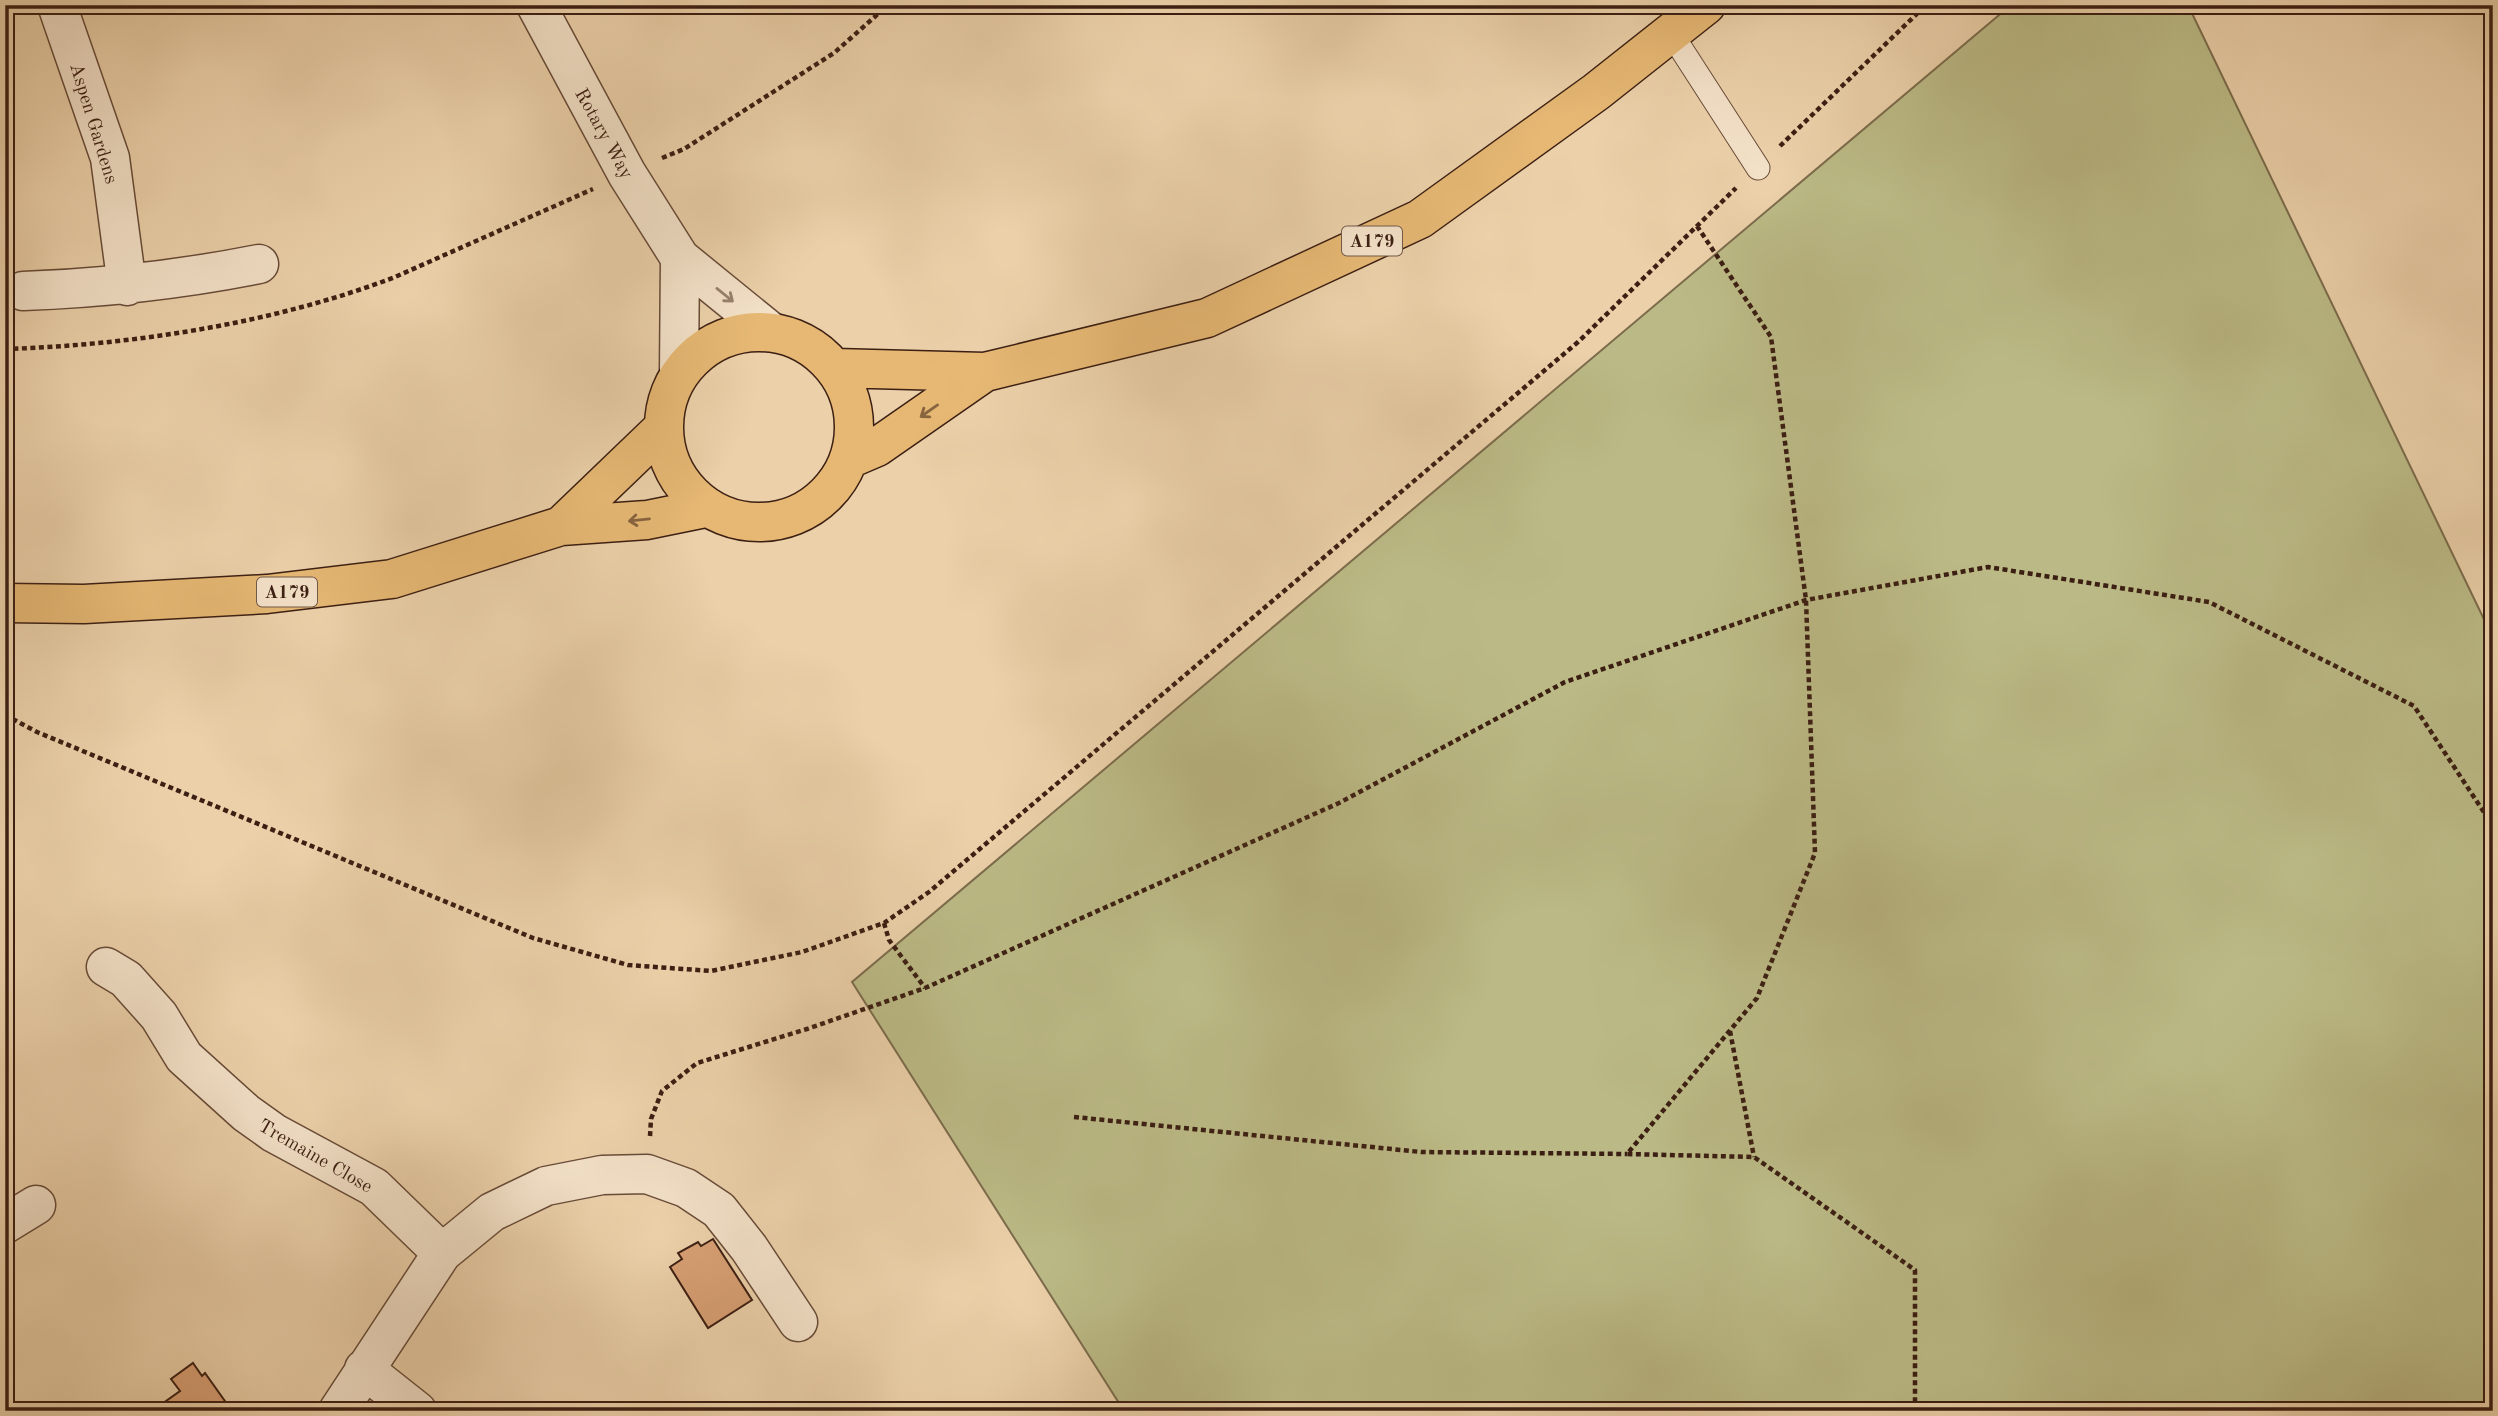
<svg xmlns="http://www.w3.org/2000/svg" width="2498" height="1416" font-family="'Old Standard TT',serif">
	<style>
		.green { fill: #bbba86; stroke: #7c6c4c; stroke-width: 2 }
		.building { fill: #d79f74; stroke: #3c1f13; stroke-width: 2 }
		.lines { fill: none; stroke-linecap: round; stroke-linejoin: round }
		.service-casing { stroke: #684b38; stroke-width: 25 }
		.minor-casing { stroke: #684b38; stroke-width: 41 }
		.trunk-casing { stroke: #3c1f13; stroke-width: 41 }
		.path { stroke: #3c1f13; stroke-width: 4.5; stroke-dasharray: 5 3.5; stroke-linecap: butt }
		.service { stroke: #f2e0c7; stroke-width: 23 }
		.minor { stroke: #f2e0c7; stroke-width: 38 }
		.trunk { stroke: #e6b874; stroke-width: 38 }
		.oneway { stroke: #97806d }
		.oneway2 { stroke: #88643f }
		.labels { text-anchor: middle; stroke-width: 5; stroke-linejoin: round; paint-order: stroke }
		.shield { fill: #f2e0c7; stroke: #735949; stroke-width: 2 }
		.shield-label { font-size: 18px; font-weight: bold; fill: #3c1f13 }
		.street-label { font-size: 19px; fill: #3c1f13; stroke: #f2e0c7 }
	</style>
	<rect width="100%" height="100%" fill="#ebd0a9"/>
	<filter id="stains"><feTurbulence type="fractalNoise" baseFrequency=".00286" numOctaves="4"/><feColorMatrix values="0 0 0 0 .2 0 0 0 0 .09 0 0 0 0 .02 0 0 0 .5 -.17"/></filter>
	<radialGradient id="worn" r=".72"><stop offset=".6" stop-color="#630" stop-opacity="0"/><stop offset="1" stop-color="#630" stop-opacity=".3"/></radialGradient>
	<path class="green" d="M2011 5H2188L2493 638V1411H1124L852 982Z"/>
	<path class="building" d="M713 1239 752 1300 708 1328 670 1267 682 1259 678 1253 698 1242 701 1246Z
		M193 1363 202 1376 205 1373 232 1411H152L180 1391 171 1379Z"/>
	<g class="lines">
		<g class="service-casing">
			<path id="service" d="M1671 33 1758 168"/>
		</g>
		<g class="minor-casing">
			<path id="minor" d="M57 5 110 158 127 286
				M536 5 627 174 680 258 771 332
				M23 291C104 288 179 280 259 264
				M679 372 680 258
				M106 967 126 979 159 1016 184 1057 246 1113 274 1133 374 1187 442 1253
				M5 1224 36 1205
				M364 1369 417 1411
				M338 1411 442 1253 492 1212 546 1186 602 1175 647 1174 686 1188 719 1210 749 1248 798 1322"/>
		</g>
		<g class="trunk-casing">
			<path id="trunk" d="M664 427a95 95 0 1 1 190 0a95 95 0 1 1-190 0Z
				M835 368 985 372 1207 318 1420 219 1596 92 1706 5
				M849 459 877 447 985 372
				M561 526 662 429
				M5 603 84 604 267 594 392 579 561 526 647 520 706 508"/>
		</g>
		<path class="path" d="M1780 146 1926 5
			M662 158 684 149 834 53 888 5
			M1697 226 1771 337 1806 600 1815 853 1757 998 1627 1154 1754 1157 1915 1270V1411
			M5 349C134 345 275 323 395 277L593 189
			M5 715 37 732 533 938 628 965 711 971 802 952 884 923 929 892 1578 342 1736 188
			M884 923 889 940 925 988
			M1730 1031 1754 1157
			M1074 1117 1421 1152 1627 1154
			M650 1136 651 1119 662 1091 697 1063 807 1029 925 988 1339 803 1565 682 1806 600 1988 567 2209 602 2414 706 2493 826"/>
		<use href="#service" class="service"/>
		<use href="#minor" class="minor"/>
		<use href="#trunk" class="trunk"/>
	</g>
	<defs><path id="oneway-shaft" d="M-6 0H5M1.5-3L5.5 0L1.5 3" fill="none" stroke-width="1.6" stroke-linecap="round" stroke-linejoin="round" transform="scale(1.75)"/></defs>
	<use class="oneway" href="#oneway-shaft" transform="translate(725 295) rotate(39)"/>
	<g class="oneway2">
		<use href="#oneway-shaft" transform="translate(929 411) rotate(145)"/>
		<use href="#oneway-shaft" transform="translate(639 520) rotate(174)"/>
	</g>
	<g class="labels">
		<g class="shield">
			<rect x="1342" y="226.5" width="60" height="29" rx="5"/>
			<rect x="257" y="577.5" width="60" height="29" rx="5"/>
		</g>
		<g class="shield-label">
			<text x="1372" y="247">A179</text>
			<text x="287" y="598">A179</text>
		</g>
		<g class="street-label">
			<text transform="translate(95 123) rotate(73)" y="7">Aspen Gardens</text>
			<text transform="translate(605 133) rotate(61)" y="7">Rotary Way</text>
			<text transform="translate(316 1155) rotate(30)" y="7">Tremaine Close</text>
		</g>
	</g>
	<rect width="2498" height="1416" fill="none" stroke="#ebd0a9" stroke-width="28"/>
	<rect x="7" y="7" width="2484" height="1402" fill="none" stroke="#3c1f13" stroke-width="3.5"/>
	<rect x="14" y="14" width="2470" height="1388" fill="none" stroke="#3c1f13" stroke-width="2"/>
	<rect width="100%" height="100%" filter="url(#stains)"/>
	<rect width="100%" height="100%" fill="url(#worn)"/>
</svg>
